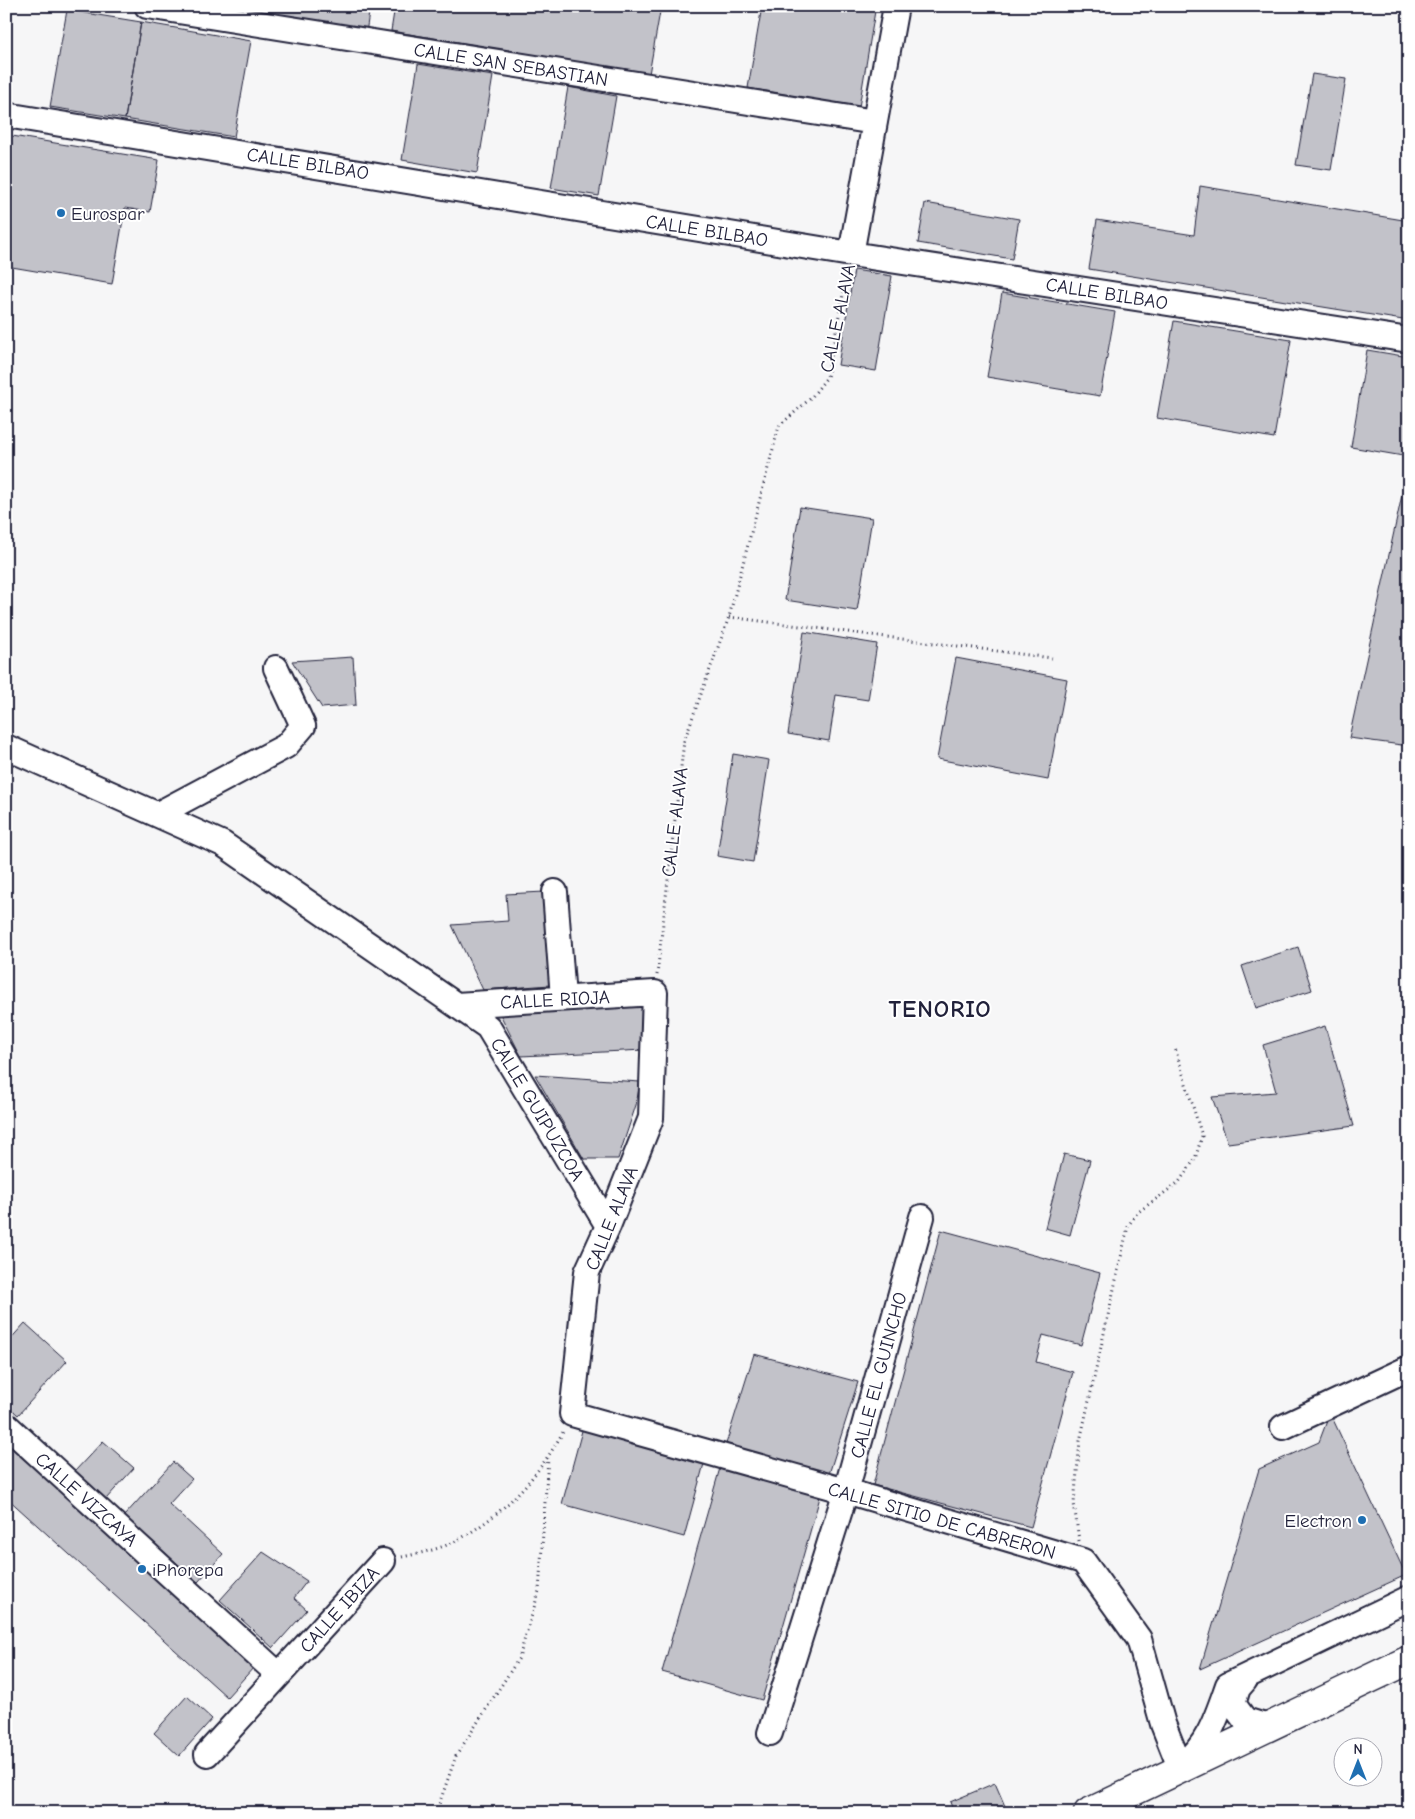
<svg xmlns="http://www.w3.org/2000/svg" width="1415" height="1819" font-family="'Comic Neue',sans-serif">
	<style>
		.building { fill: #c2c2c9; stroke: #22223b }
		.lines { fill: none; stroke-linecap: round; stroke-linejoin: round }
		.minor-casing { stroke: #22223b; stroke-width: 28 }
		.major-casing { stroke: #22223b; stroke-width: 31 }
		.path { stroke: #22223b; stroke-width: 3; stroke-dasharray: 1 4; stroke-linecap: butt }
		.minor { stroke: #fff; stroke-width: 24 }
		.major { stroke: #fff; stroke-width: 28 }
		.poi-dot { fill: #1f6fb2; stroke: #fff; stroke-width: 2 }
		.labels { text-anchor: middle; stroke-width: 4; stroke-linejoin: round; paint-order: stroke }
		.street-label { font-size: 19px; fill: #22223b; stroke: #fff }
		.poi-label { font-size: 19px; fill: #22223b; stroke: #fff; text-anchor: start }
		.district-label { font-size: 24px; font-weight: bold; letter-spacing: 1px; fill: #22223b; stroke: #fff }
	</style>
	<rect width="100%" height="100%" fill="#f6f6f7"/>
	<filter id="ink" filterUnits="userSpaceOnUse"><feTurbulence type="fractalNoise" baseFrequency=".02" numOctaves="2"/><feDisplacementMap in="SourceGraphic" scale="10" xChannelSelector="R" yChannelSelector="G"/><feConvolveMatrix kernelMatrix="1 2 1 2 8 2 1 2 1" color-interpolation-filters="sRGB"/></filter>
	<g filter="url(#ink)">
		<path class="building" d="M209 6H370L366 33Z
			M395 6H661L649 74 391 31Z
			M762 6H849L875 11 859 107 748 88Z
			M67 10 141 22 125 119 50 107Z
			M141 22 251 41 234 137 125 119Z
			M418 64 493 76 477 173 402 160Z
			M1312 74 1346 79 1331 170 1296 165Z
			M568 87 616 96 599 196 551 188Z
			M6 135 159 160 150 212 125 208 112 284 6 266Z
			M1200 186 1409 221V321L1089 269 1097 220 1194 235Z
			M925 203 1019 219 1012 259 918 243Z
			M854 270 892 276 876 371 838 365Z
			M1002 293 1115 312 1100 396 987 377Z
			M1174 321 1291 340 1274 438 1157 418Z
			M1367 350 1409 357V457L1351 447Z
			M1409 463V746L1349 738Z
			M800 507 872 518 857 611 785 600Z
			M804 632 877 644 868 700 836 695 829 741 788 734Z
			M353 657 356 705 322 708 292 661Z
			M956 658 1067 679 1048 780 937 759Z
			M733 754 769 760 753 862 717 856Z
			M544 892 550 985 483 990 452 925 508 921 506 894Z
			M1298 947 1312 990 1256 1008 1242 966Z
			M641 1001 644 1050 521 1056 498 1010Z
			M1325 1026 1354 1126 1228 1143 1212 1097 1276 1092 1263 1045Z
			M535 1075 640 1082 636 1105 618 1159H584Z
			M1064 1154 1090 1160 1070 1235 1045 1228Z
			M941 1230 1100 1273 1081 1345 1043 1335 1036 1362 1073 1372 1031 1527 873 1485Z
			M25 1323 67 1361 18 1415 6 1404V1344Z
			M754 1354 858 1382 829 1474 726 1444Z
			M1330 1413 1406 1575 1200 1669 1259 1469 1319 1442Z
			M583 1427 705 1460 684 1537 562 1504Z
			M103 1441 134 1468 106 1499 75 1471Z
			M6 1443 254 1667 227 1697 6 1497Z
			M173 1462 192 1479 169 1504 223 1554 198 1582 124 1516Z
			M720 1468 820 1497 762 1700 662 1672Z
			M263 1552 307 1581 294 1598 307 1610 273 1648 220 1600Z
			M187 1696 212 1719 179 1756 154 1733Z
			M995 1783 1008 1813H954L950 1802Z"/>
		<g class="lines">
			<g class="minor-casing">
				<path id="minor" d="M147 6 875 122
					M6 115 851 254 1409 340
					M851 254 896 6
					M6 747 223 844 488 1027 608 1226
					M158 814 286 746 303 726 276 668
					M555 892 563 998
					M456 1005 655 993 651 1118 608 1226 587 1272 572 1414 846 1491 1083 1561 1139 1639 1163 1724 1178 1762 1172 1774
					M6 1425 279 1675
					M1283 1427 1409 1368
					M1245 1680 1238 1688 1233 1704 1245 1720 1268 1727
					M770 1733 846 1491 922 1217
					M207 1754 383 1561
					M1182 1766C1209 1744 1217 1716 1228 1685L1409 1598"/>
			</g>
			<g class="major-casing">
				<path id="major" d="M1088 1813 1409 1660"/>
			</g>
			<path class="path" d="M729 617 1052 658
				M657 975 684 741 729 617 779 426 811 398 827 377 847 274
				M1079 1541 1074 1503 1080 1441 1128 1226 1137 1213 1179 1182 1195 1159 1202 1136 1175 1048
				M402 1557C422 1553 445 1548 463 1537 506 1512 541 1473 564 1430
				M436 1813 456 1756 519 1658 539 1591 548 1458"/>
			<use href="#minor" class="minor"/>
			<use href="#major" class="major"/>
		</g>
	</g>
	<g class="poi-dot">
		<circle cx="61" cy="213" r="5"/>
		<circle cx="1362" cy="1520" r="5"/>
		<circle cx="142" cy="1569" r="5"/>
	</g>
	<g class="labels">
		<g class="street-label">
			<text transform="translate(511 64) rotate(9)" y="7">CALLE SAN SEBASTIAN</text>
			<text transform="translate(308 163) rotate(9)" y="7">CALLE BILBAO</text>
			<text transform="translate(707 230) rotate(9)" y="7">CALLE BILBAO</text>
			<text transform="translate(1107 293) rotate(9)" y="7">CALLE BILBAO</text>
			<text transform="translate(837 318) rotate(-78)" y="7">CALLE ALAVA</text>
			<text transform="translate(674 822) rotate(-83)" y="7">CALLE ALAVA</text>
			<text transform="translate(555 999) rotate(-3)" y="7">CALLE RIOJA</text>
			<text transform="translate(538 1109) rotate(59)" y="7">CALLE GUIPUZCOA</text>
			<text transform="translate(611 1218) rotate(-68)" y="7">CALLE ALAVA</text>
			<text transform="translate(878 1375) rotate(-75)" y="7">CALLE EL GUINCHO</text>
			<text transform="translate(87 1499) rotate(42)" y="7">CALLE VIZCAYA</text>
			<text transform="translate(942 1520) rotate(16)" y="7">CALLE SITIO DE CABRERON</text>
			<text transform="translate(339 1609) rotate(-48)" y="7">CALLE IBIZA</text>
		</g>
		<g class="poi-label">
			<text x="71" y="220">Eurospar</text>
			<text x="1352" y="1527" text-anchor="end">Electron</text>
			<text x="152" y="1576">iPhorepa</text>
		</g>
		<g class="district-label">
			<text x="940" y="1017">TENORIO</text>
		</g>
	</g>
	<rect width="1415" height="1819" fill="none" stroke="#fff" stroke-width="25"/>
	<rect x="12" y="12" width="1390" height="1794" fill="none" stroke="#22223b" stroke-width="2" filter="url(#ink)"/>
	<g transform="translate(1358 1762)"><circle r="24" fill="#ffffff" stroke="#a7a7b1"/>
	<path d="M0-4L9 19L0 12L-9 19Z" fill="#1f6fb2"/>
	<text y="-8" font-size="14" font-weight="bold" text-anchor="middle" fill="#22223b">N</text>
	</g>
</svg>
